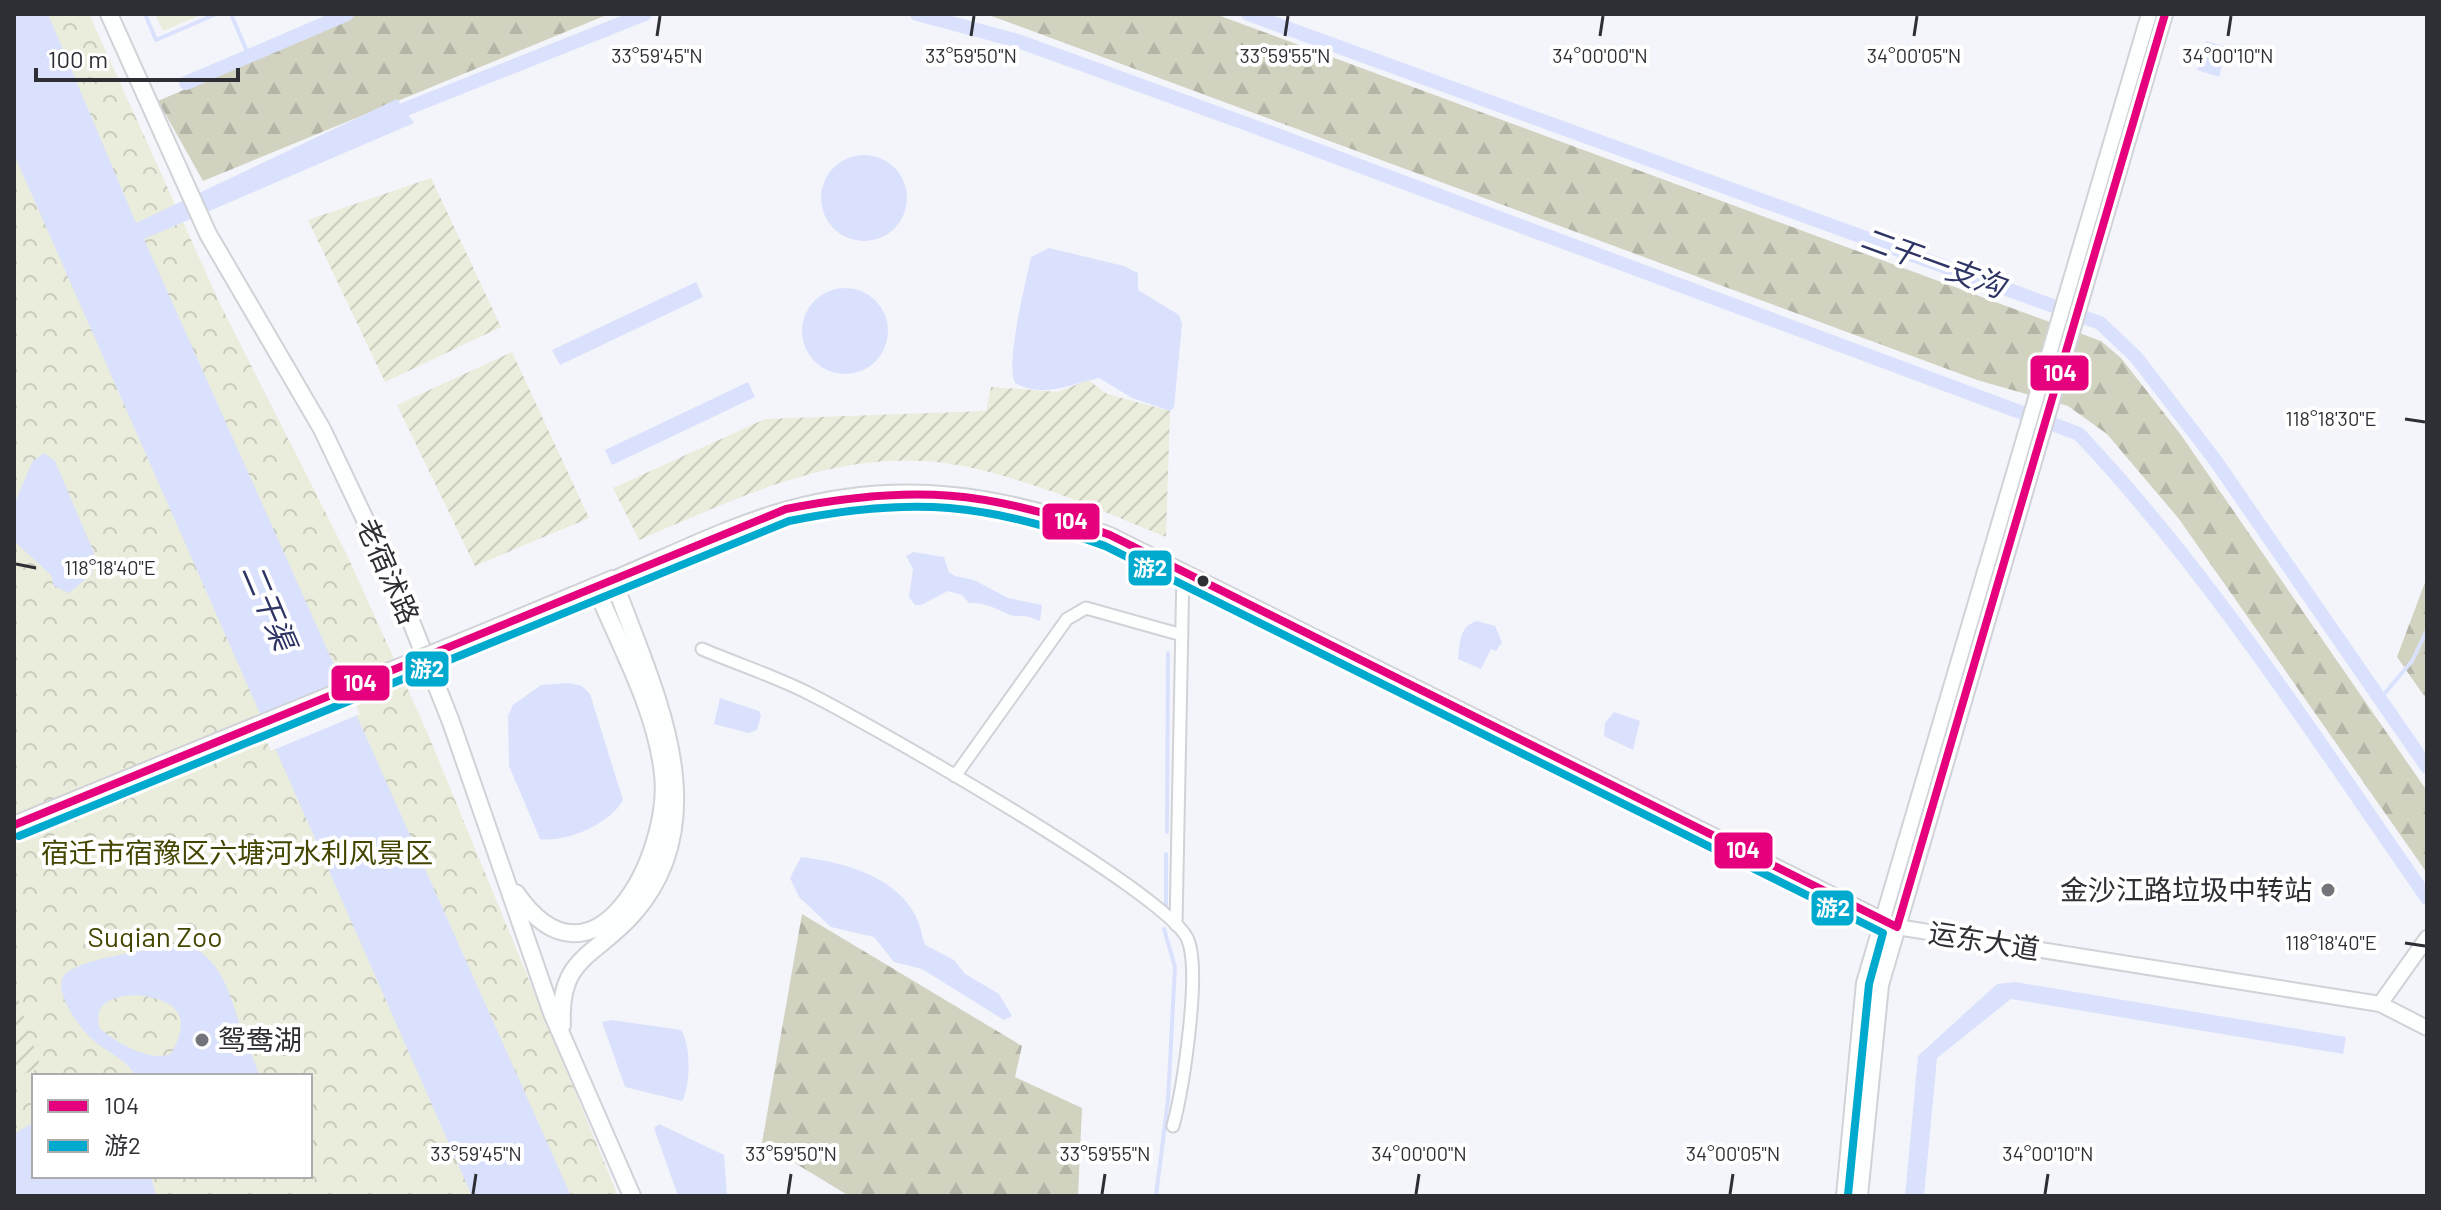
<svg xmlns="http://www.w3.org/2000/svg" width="2441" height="1210" font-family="Barlow,'Noto Sans SC',sans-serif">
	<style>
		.grass { fill: #eaecdc }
		.forest { fill: url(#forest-firs) }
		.park { fill: url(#park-crowns); fill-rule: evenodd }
		.garden { fill: url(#garden-furrows) }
		.water { fill: #dae1fd; fill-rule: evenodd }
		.pier { fill: #f4f5fa }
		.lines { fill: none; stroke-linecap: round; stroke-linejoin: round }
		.stream { stroke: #dae1fd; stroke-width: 4 }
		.canal { stroke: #dae1fd; stroke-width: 14 }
		.minor-casing { stroke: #d0d2d7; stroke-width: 15 }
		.tertiary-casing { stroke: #d0d2d7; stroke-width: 18 }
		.secondary-casing { stroke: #d0d2d7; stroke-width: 20 }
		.minor { stroke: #fdfefe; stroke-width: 11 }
		.tertiary { stroke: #fdfefe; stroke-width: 14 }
		.secondary { stroke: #fdfefe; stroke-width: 16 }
		.secondary-bridge-casing { stroke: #d0d2d7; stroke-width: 20; stroke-linecap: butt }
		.secondary-bridge { stroke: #fdfefe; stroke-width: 16 }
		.bus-1-casing { stroke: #fff; stroke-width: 14 }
		.bus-2-casing { stroke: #fff; stroke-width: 14 }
		.bus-1 { stroke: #e5007d; stroke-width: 8 }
		.bus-2 { stroke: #00a9ce; stroke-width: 8 }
		.ticks { fill: none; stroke: #2e2f35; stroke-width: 3 }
		.bus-dot { fill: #2e2f35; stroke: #fff; stroke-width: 3 }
		.poi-dot { fill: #73747a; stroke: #fff; stroke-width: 3 }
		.labels { text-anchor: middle; stroke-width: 8; stroke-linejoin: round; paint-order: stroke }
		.street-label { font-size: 28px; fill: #2e2f35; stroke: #fff }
		.park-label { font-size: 28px; fill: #444600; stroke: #fff }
		.poi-label { font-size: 28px; fill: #2e2f35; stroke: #fff; text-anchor: end }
		.water-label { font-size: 30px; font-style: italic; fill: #2e3464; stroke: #fff }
		.ticks-label { font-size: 20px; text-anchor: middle; fill: #2e2f35; stroke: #fff; stroke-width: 8; stroke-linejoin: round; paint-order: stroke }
		.line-badge { stroke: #fff; stroke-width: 3 }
		.badge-label { font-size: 22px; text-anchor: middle; font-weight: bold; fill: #fff }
	</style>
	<defs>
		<pattern id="forest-firs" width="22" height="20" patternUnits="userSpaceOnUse" patternTransform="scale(2)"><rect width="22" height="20" fill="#d1d3c0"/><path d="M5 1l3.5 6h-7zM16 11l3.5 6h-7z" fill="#b4b5a6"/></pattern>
		<pattern id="park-crowns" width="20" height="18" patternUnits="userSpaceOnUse" patternTransform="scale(2)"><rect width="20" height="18" fill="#eaecdc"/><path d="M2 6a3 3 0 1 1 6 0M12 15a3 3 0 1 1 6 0" fill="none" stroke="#c9cbbd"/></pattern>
		<pattern id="garden-furrows" width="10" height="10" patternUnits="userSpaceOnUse" patternTransform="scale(2)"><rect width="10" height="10" fill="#eaecdc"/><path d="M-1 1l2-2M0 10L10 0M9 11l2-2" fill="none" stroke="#c9cbbd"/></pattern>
	</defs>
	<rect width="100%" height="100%" fill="#f4f5fa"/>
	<path class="grass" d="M155 14H203L163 31Z"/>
	<path class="forest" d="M359 14H609L203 181 158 101Z
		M986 14H1215L2101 341 2121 358 2181 435 2427 791V873L2179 519 2107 434 2068 406 1977 380Z
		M2427 577V700L2397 657Z
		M802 914 1022 1046 1015 1077 1082 1108 1078 1196H849L762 1143Z"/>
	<path class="park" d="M14 14H89L221 306 347 555 427 732 618 1196H14ZM34 1076H310V1176H34Z"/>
	<path class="garden" d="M431 178 501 327 385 382 308 220Z
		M512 352 589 518 475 566 397 405Z
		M1088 380 1107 394 1170 411 1166 537C1095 508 999 465 923 461 823 455 728 502 639 540L613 488 765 419 986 411 991 387 1058 392Z
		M14 987 39 1062 37 1070 14 1076Z"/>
	<path class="water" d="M14 14H48L136 223 397 99 414 123 144 239 571 1196H472L14 154Z
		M2206 41 2227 47 2219 77 2197 70Z
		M821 198a43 43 0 1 1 86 0a43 43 0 1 1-86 0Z
		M1049 248 1124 266 1138 273V290L1179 315 1182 324 1174 408 1170 411 1132 398 1099 378C1071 384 1044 399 1015 383 1005 363 1026 282 1031 257Z
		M696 282 703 297 560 365 552 350Z
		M802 331a43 43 0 1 1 86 0a43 43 0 1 1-86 0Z
		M748 382 755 397 612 465 605 450Z
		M44 453 55 461 94 553 92 574 69 593 54 586 51 575 14 541V505L32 462Z
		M913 552 944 557 949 572 955 576 974 580 1008 598 1042 605 1040 621C1028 616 1027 616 1015 616 1004 615 992 602 969 603L962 595 948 591 921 605H915L909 597 913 569 906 556Z
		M1477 621 1495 626 1502 642 1496 651 1491 649 1481 669 1458 659C1460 643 1459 626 1477 621Z
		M569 683 582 686 590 694 623 800C610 824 566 843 540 839L509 766 508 716 513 705 541 685Z
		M720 698 759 711 761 716 757 730 749 733 714 724Z
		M1614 712 1640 721 1633 750 1604 736 1605 723Z
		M801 857C844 862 900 877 918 921 921 928 922 937 925 945L954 960 965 974 999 994 1012 1016 1004 1020 922 969 894 962 874 937 831 927 799 897 790 878Z
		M187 945C224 959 231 1000 243 1034 248 1048 256 1062 259 1076H136C125 1057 99 1049 85 1032 75 1020 55 992 63 977 74 958 164 947 187 945ZM137 995C177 1000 193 1015 171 1054 147 1062 119 1043 100 1029 92 1001 115 996 137 995Z
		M2015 982 2346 1037 2343 1054 2011 999 1937 1058 1924 1196H1905L1918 1056 1997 984Z
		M612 1020 681 1030C691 1045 691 1085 682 1101L625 1087 602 1022Z
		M34 1122V1176H151L156 1196H14V1134Z
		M659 1124 724 1155 727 1196H678L654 1128Z"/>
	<path class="pier" d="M347 685 360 714 271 751 258 723Z"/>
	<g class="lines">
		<path class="stream" d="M145 14 156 40 216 14
			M231 14 249 56
			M2380 699 2412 661 2427 630
			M1167 832 1168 653
			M1166 907V854
			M1156 1196 1168 1100 1175 967 1164 929"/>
		<path class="canal" d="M917 14 1018 41 1247 124 2079 434C2211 574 2317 740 2427 898
			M1248 14 2100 323 2136 357 2215 460 2427 767
			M186 83 347 14
			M388 116 645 14"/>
		<g class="minor-casing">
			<path id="minor" d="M702 649C737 664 774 676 808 693 866 722 1171 895 1188 940 1201 973 1183 1089 1173 1126
				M955 776 1067 619 1086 608 1182 635
				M1176 925 1183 571"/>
		</g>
		<g class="tertiary-casing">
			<path id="tertiary" d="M613 579C670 555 729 525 788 509 899 478 1004 493 1110 535L1897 927 2380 1004 2427 1028
				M2380 1004 2427 938
				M1844 1196 1864 983 2149 14
				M1860 1196 1881 985 2165 14"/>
		</g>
		<g class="secondary-casing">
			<path id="secondary" d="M109 14 208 234 322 429 399 591 451 722 552 1013 632 1196
				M500 626 613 579C650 683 721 815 633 914 595 957 558 957 562 1025
				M14 825 163 764
				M516 893C594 1006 672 854 663 774 656 709 620 646 595 586"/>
		</g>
		<use href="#minor" class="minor"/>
		<use href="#tertiary" class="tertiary"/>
		<use href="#secondary" class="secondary"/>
		<g class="secondary-bridge-casing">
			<path id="secondary-bridge" d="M163 764 500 626"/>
		</g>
		<use href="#secondary-bridge" class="secondary-bridge"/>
		<g class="bus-1-casing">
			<path id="bus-1" d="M14 825 786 509C912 484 990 490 1110 535L1897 927 2165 14"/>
		</g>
		<g class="bus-2-casing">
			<path id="bus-2" d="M19 836 789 521C912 496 988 503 1105 546L1883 933 1869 984 1848 1195"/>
		</g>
		<use href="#bus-1" class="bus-1"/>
		<use href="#bus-2" class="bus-2"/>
	</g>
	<path class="ticks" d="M657 36 660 16M971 36 974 16M1285 36 1288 16M1600 36 1603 16M1914 36 1917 16M2228 36 2231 16M2405 419 2425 422M16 564 36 568M2405 943 2425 946M473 1194 476 1174M788 1194 791 1174M1102 1194 1105 1174M1416 1194 1419 1174M1730 1194 1733 1174M2045 1194 2048 1174"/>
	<circle class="bus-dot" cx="1203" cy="581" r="7"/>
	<g class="poi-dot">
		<circle cx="2328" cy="890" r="8"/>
		<circle cx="202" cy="1040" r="8"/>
	</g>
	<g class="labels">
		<g class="street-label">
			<text transform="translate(388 571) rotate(66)" y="10">老宿沭路</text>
			<text transform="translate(1984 941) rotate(9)" y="10">运东大道</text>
		</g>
		<g class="park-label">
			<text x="237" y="863">宿迁市宿豫区六塘河水利风景区</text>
			<text x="155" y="947">Suqian Zoo</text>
		</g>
		<g class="poi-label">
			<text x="2312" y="900">金沙江路垃圾中转站</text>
			<text x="218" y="1050" text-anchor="start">鸳鸯湖</text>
		</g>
		<g class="water-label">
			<text transform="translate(1933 263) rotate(20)" y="10">二干一支沟</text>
			<text transform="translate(268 607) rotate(67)" y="10">二干渠</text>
		</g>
	</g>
	<g class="ticks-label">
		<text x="657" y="63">33°59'45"N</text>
		<text x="971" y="63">33°59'50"N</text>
		<text x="1285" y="63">33°59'55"N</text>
		<text x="1600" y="63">34°00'00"N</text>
		<text x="1914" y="63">34°00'05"N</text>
		<text x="2228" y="63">34°00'10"N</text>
		<text x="2331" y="426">118°18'30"E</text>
		<text x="110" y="575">118°18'40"E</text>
		<text x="2331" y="950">118°18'40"E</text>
		<text x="476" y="1161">33°59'45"N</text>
		<text x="791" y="1161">33°59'50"N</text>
		<text x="1105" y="1161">33°59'55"N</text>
		<text x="1419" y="1161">34°00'00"N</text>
		<text x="1733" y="1161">34°00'05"N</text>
		<text x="2048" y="1161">34°00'10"N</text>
	</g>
	<g class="line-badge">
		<rect x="2029" y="354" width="61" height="38" rx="8" fill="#e5007d"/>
		<rect x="1041" y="502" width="60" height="39" rx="8" fill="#e5007d"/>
		<rect x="1127" y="549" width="46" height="38" rx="8" fill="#00a9ce"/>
		<rect x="404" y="650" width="46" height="38" rx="8" fill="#00a9ce"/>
		<rect x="330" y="664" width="61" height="38" rx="8" fill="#e5007d"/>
		<rect x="1713" y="831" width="61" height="39" rx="8" fill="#e5007d"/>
		<rect x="1810" y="889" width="45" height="38" rx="8" fill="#00a9ce"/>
	</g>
	<g class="badge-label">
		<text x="2060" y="381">104</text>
		<text x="1071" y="529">104</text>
		<text x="1150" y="576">游2</text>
		<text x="427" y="677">游2</text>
		<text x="360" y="691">104</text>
		<text x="1743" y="858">104</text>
		<text x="1833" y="916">游2</text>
	</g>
	<rect width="2441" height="1210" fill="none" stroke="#2e2f35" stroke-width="32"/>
	<rect x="32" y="1074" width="280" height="104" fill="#ffffff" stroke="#abacae" stroke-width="2"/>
	<rect x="48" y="1100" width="40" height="12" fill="#e5007d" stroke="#abacae" stroke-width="2"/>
	<text x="104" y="1114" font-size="24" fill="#2e2f35">104</text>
	<rect x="48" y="1140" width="40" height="12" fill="#00a9ce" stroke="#abacae" stroke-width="2"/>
	<text x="104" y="1154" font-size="24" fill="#2e2f35">游2</text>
	<path d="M36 68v12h202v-12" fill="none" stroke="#2e2f35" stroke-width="4"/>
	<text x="48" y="68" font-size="24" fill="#2e2f35" stroke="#ffffff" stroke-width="6" paint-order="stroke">100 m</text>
</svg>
